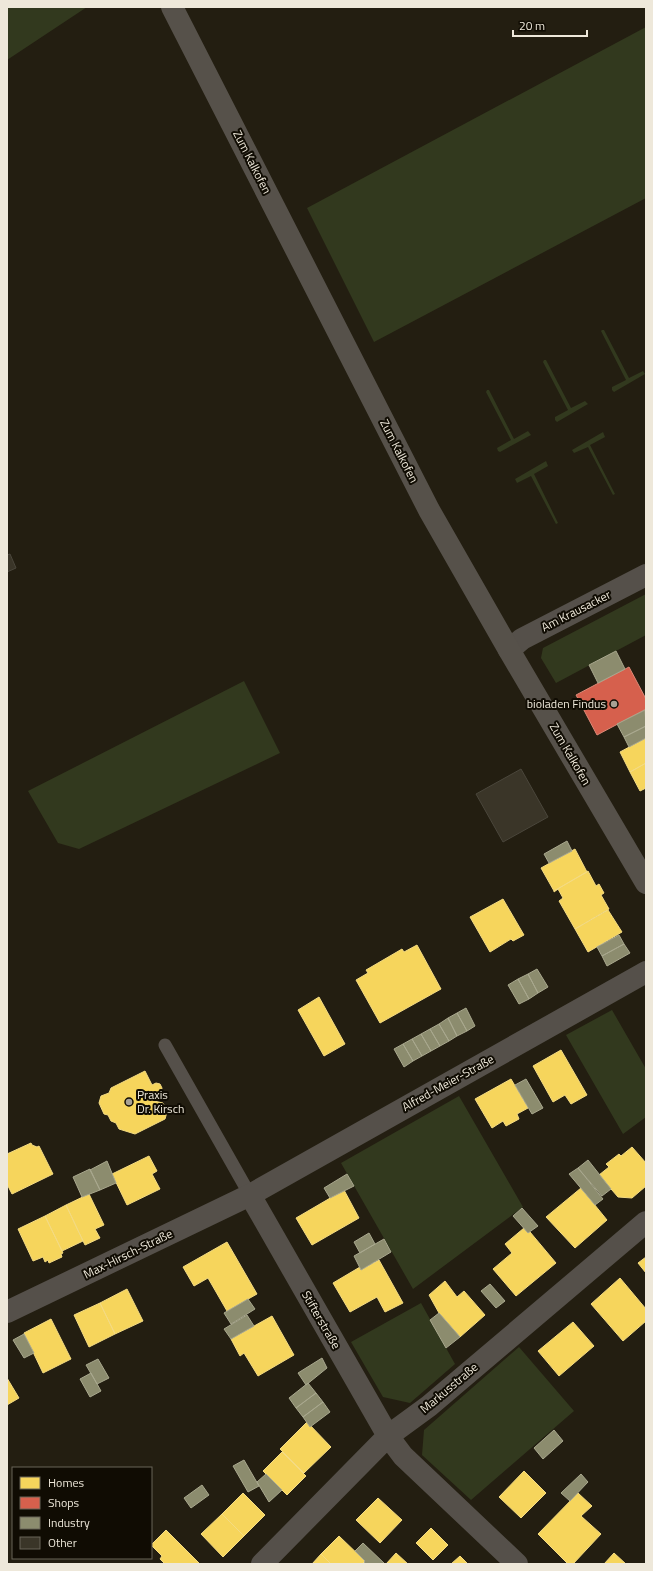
<svg xmlns="http://www.w3.org/2000/svg" width="653" height="1571" font-family="'Titillium Web',sans-serif">
	<style>
		.green { fill: #32391e }
		.homes { fill: #f6d55c; stroke: #f4db82 }
		.shops { fill: #d6604d; stroke: #dd8977 }
		.industry { fill: #8c8c6e; stroke: #a9a88e }
		.building { fill: #3a3528; stroke: #4a463b }
		.lines { fill: none; stroke-linecap: round; stroke-linejoin: round }
		.lane { stroke: #55504a; stroke-width: 13 }
		.street { stroke: #55504a; stroke-width: 22 }
		.secondary { stroke: #56514a; stroke-width: 22 }
		.poi-dot { fill: #a7a194; stroke: #100c03; stroke-width: 1.5 }
		.labels { text-anchor: middle; stroke-width: 4; stroke-linejoin: round; paint-order: stroke }
		.street-label { font-size: 12px; fill: #eee8da; stroke: #100c03 }
		.poi-label { font-size: 12px; fill: #eee8da; stroke: #100c03; text-anchor: end }
	</style>
	<rect width="100%" height="100%" fill="#231e11"/>
	<path class="green" d="M7 7H87L7 60Z
		M646 27V198L374 342 307 208Z
		M602 330H604L629 378 643 371 645 374 614 392 612 390V387L626 380 601 331Z
		M544 360H546L571 408 585 401 588 404 557 422 555 420V417L568 410 543 362Z
		M487 390H489L514 439 528 431 531 435 500 452 498 451 497 448 511 440 486 392Z
		M603 432 605 437 590 445 615 494 613 495 588 447 574 453 572 450Z
		M546 461 548 466 534 474 558 523 556 524 531 476 517 483 515 479Z
		M646 594V635L556 683 541 658 543 648Z
		M244 681 280 753 79 849 58 843 28 791Z
		M612 1010 646 1069V1117L623 1134 566 1035Z
		M459 1096 523 1207 413 1289 341 1163Z
		M421 1303 455 1364 410 1403 383 1397 351 1342Z
		M519 1347 574 1411 471 1500 422 1455 424 1430Z"/>
	<path class="homes" d="M646 738V763L630 772 620 752Z
		M646 763V788L640 791 630 772Z
		M575 849 587 872 554 891 541 868Z
		M588 871 596 886 599 884 604 893 601 895 609 909 575 929 559 901 563 898 558 889 554 892V891Z
		M503 899 524 935 513 941 511 939 490 952 470 917Z
		M608 910 622 932 588 952 575 929Z
		M417 945 441 989 380 1023 356 980 368 973 366 970 402 949 404 952Z
		M319 997 345 1044 324 1056 298 1010Z
		M561 1050 587 1095 571 1104 565 1095 553 1102 533 1066Z
		M145 1071 152 1085 156 1083 160 1084 162 1088 161 1093 156 1095 154 1101 163 1103 167 1112 165 1119 135 1134 119 1129 116 1123 111 1121 108 1115 104 1114 99 1103 101 1096 109 1093 111 1088Z
		M511 1079 528 1108 517 1114 519 1119 506 1126 503 1121 492 1128 475 1099Z
		M31 1143 32 1145 37 1147 39 1146 53 1174 12 1194 7 1184V1154Z
		M632 1147 646 1163V1186L632 1198 618 1197 599 1175 609 1167 606 1164 619 1154 621 1156Z
		M149 1156 157 1171 152 1174 160 1189 127 1205 112 1174Z
		M581 1188 607 1220 575 1248 546 1217Z
		M344 1190 359 1218 312 1245 296 1218Z
		M89 1194 104 1225 95 1229 100 1238 85 1245 66 1205Z
		M66 1205 83 1241 62 1251 45 1216Z
		M45 1216 63 1253 61 1254 62 1257 49 1263 48 1260 45 1262 43 1257 33 1261 18 1229Z
		M524 1228 528 1233 530 1232 556 1263 516 1296 493 1269 512 1253 505 1244Z
		M227 1242 257 1294 227 1311 208 1278 194 1286 183 1267Z
		M646 1257V1273L638 1263Z
		M379 1260 403 1303 385 1312 377 1297 350 1312 333 1283 360 1267 361 1270Z
		M620 1278 646 1309V1321L623 1341 591 1304Z
		M445 1281 457 1297 464 1291 485 1315 460 1337 439 1313 429 1295Z
		M127 1289 143 1321 115 1334 100 1303Z
		M100 1303 115 1334 89 1347 74 1315Z
		M272 1316 294 1355 258 1376 244 1353 240 1356 231 1339Z
		M51 1319 71 1359 43 1373 24 1333Z
		M573 1322 594 1346 559 1376 538 1351Z
		M7 1378 19 1398 7 1405Z
		M307 1422 331 1447 304 1473 280 1449Z
		M282 1452 306 1476 287 1495 263 1471Z
		M524 1471 546 1493 521 1518 499 1497Z
		M243 1493 265 1515 244 1536 222 1514Z
		M578 1493 592 1506 581 1516 601 1534 573 1564H568L538 1534Z
		M378 1498 402 1520 380 1543 356 1520Z
		M222 1514 244 1536 223 1557 201 1534Z
		M431 1528 448 1545 433 1560 416 1543Z
		M166 1530 200 1564H165L160 1559 162 1556 151 1545Z
		M339 1536 365 1561 362 1564H331L321 1554Z
		M396 1553 408 1564H386Z
		M614 1553 626 1564H604Z
		M321 1554 331 1564H312Z
		M460 1556 468 1564H451Z"/>
	<path class="shops" d="M629 667 646 699V709L597 735 576 695Z"/>
	<path class="industry" d="M616 651 625 669 598 683 589 665Z
		M645 710 646 726 624 737 617 724Z
		M646 726V738L629 747 624 737Z
		M567 841 572 851 549 863 544 854Z
		M619 935 624 944 602 956 597 947Z
		M624 944 630 953 607 966 602 956Z
		M537 969 548 987 538 993 528 974Z
		M528 974 538 993 529 999 518 979Z
		M518 979 529 999 519 1004 508 985Z
		M466 1008 475 1026 467 1031 457 1013Z
		M457 1013 467 1031 457 1036 448 1018Z
		M448 1018 457 1036 449 1041 439 1024Z
		M439 1024 449 1041 440 1046 430 1029Z
		M430 1029 440 1046 431 1051 421 1034Z
		M421 1034 431 1051 422 1056 412 1039Z
		M412 1039 422 1056 413 1061 403 1044Z
		M403 1044 413 1061 404 1067 394 1049Z
		M526 1079 543 1108 532 1114 515 1085Z
		M588 1160 611 1189 602 1196 578 1168Z
		M107 1161 116 1183 100 1190 90 1170Z
		M578 1168 603 1199 595 1205 569 1174Z
		M90 1169 100 1190 82 1197 73 1177Z
		M347 1174 354 1186 330 1198 324 1188Z
		M522 1208 538 1226 528 1233 513 1216Z
		M369 1233 375 1244 360 1253 354 1242Z
		M384 1239 391 1252 361 1270 354 1256Z
		M490 1284 505 1301 496 1308 481 1291Z
		M248 1299 255 1309 231 1324 224 1313Z
		M439 1313 460 1337 446 1348 430 1320Z
		M247 1315 254 1326 231 1339 224 1329Z
		M24 1334 34 1353 24 1358 13 1340Z
		M322 1358 327 1368 306 1385 298 1373Z
		M98 1359 109 1378 97 1384 86 1365Z
		M91 1373 101 1391 90 1397 80 1379Z
		M308 1383 316 1393 296 1408 289 1398Z
		M316 1393 323 1402 303 1417 296 1408Z
		M323 1402 330 1412 310 1427 303 1417Z
		M554 1430 563 1441 543 1459 534 1448Z
		M244 1460 259 1486 248 1492 233 1466Z
		M266 1474 282 1490 269 1502 257 1482Z
		M581 1474 588 1482 570 1501 561 1493Z
		M202 1485 209 1495 191 1508 184 1498Z
		M363 1543 385 1564H366L364 1562 365 1561 355 1551Z"/>
	<path class="building" d="M10 554 16 568 7 572V555Z
		M521 769 548 817 503 842 476 794Z"/>
	<g class="lines">
		<path class="lane" d="M165 1045 250 1195"/>
		<path class="street" d="M509 650 522 639 646 575
			M250 1195 388 1436 403 1456 517 1564
			M7 1312 250 1195 646 972
			M262 1564 388 1436 429 1406 646 1222"/>
		<path class="secondary" d="M172 7 429 510 509 650 646 883"/>
	</g>
	<g class="poi-dot">
		<circle cx="614" cy="704" r="4"/>
		<circle cx="129" cy="1102" r="4"/>
	</g>
	<g class="labels">
		<g class="street-label">
			<text transform="translate(252 162) rotate(63)" y="4">Zum Kalkofen</text>
			<text transform="translate(399 451) rotate(63)" y="4">Zum Kalkofen</text>
			<text transform="translate(576 611) rotate(-27)" y="4">Am Krausacker</text>
			<text transform="translate(570 754) rotate(60)" y="4">Zum Kalkofen</text>
			<text transform="translate(448 1083) rotate(-29)" y="4">Alfred-Meier-Straße</text>
			<text transform="translate(128 1254) rotate(-26)" y="4">Max-Hirsch-Straße</text>
			<text transform="translate(321 1320) rotate(60)" y="4">Stifterstraße</text>
			<text transform="translate(449 1388) rotate(-40)" y="4">Markusstraße</text>
		</g>
		<g class="poi-label">
			<text x="606" y="708">bioladen Findus</text>
			<text x="137" y="1099" text-anchor="start">Praxis<tspan x="137" dy="14">Dr. Kirsch</tspan></text>
		</g>
	</g>
	<rect width="653" height="1571" fill="none" stroke="#eee8da" stroke-width="16"/>
	<rect x="12" y="1467" width="140" height="92" fill="#100c03" stroke="#696459"/>
	<rect x="20" y="1477" width="20" height="12" fill="#f6d55c" stroke="#696459"/>
	<text x="48" y="1487" font-size="12" fill="#eee8da">Homes</text>
	<rect x="20" y="1497" width="20" height="12" fill="#d6604d" stroke="#696459"/>
	<text x="48" y="1507" font-size="12" fill="#eee8da">Shops</text>
	<rect x="20" y="1517" width="20" height="12" fill="#8c8c6e" stroke="#696459"/>
	<text x="48" y="1527" font-size="12" fill="#eee8da">Industry</text>
	<rect x="20" y="1537" width="20" height="12" fill="#3a3528" stroke="#696459"/>
	<text x="48" y="1547" font-size="12" fill="#eee8da">Other</text>
	<path d="M513 30v6h74v-6" fill="none" stroke="#eee8da" stroke-width="2"/>
	<text x="519" y="30" font-size="12" fill="#eee8da" stroke="#100c03" stroke-width="3" paint-order="stroke">20 m</text>
</svg>
